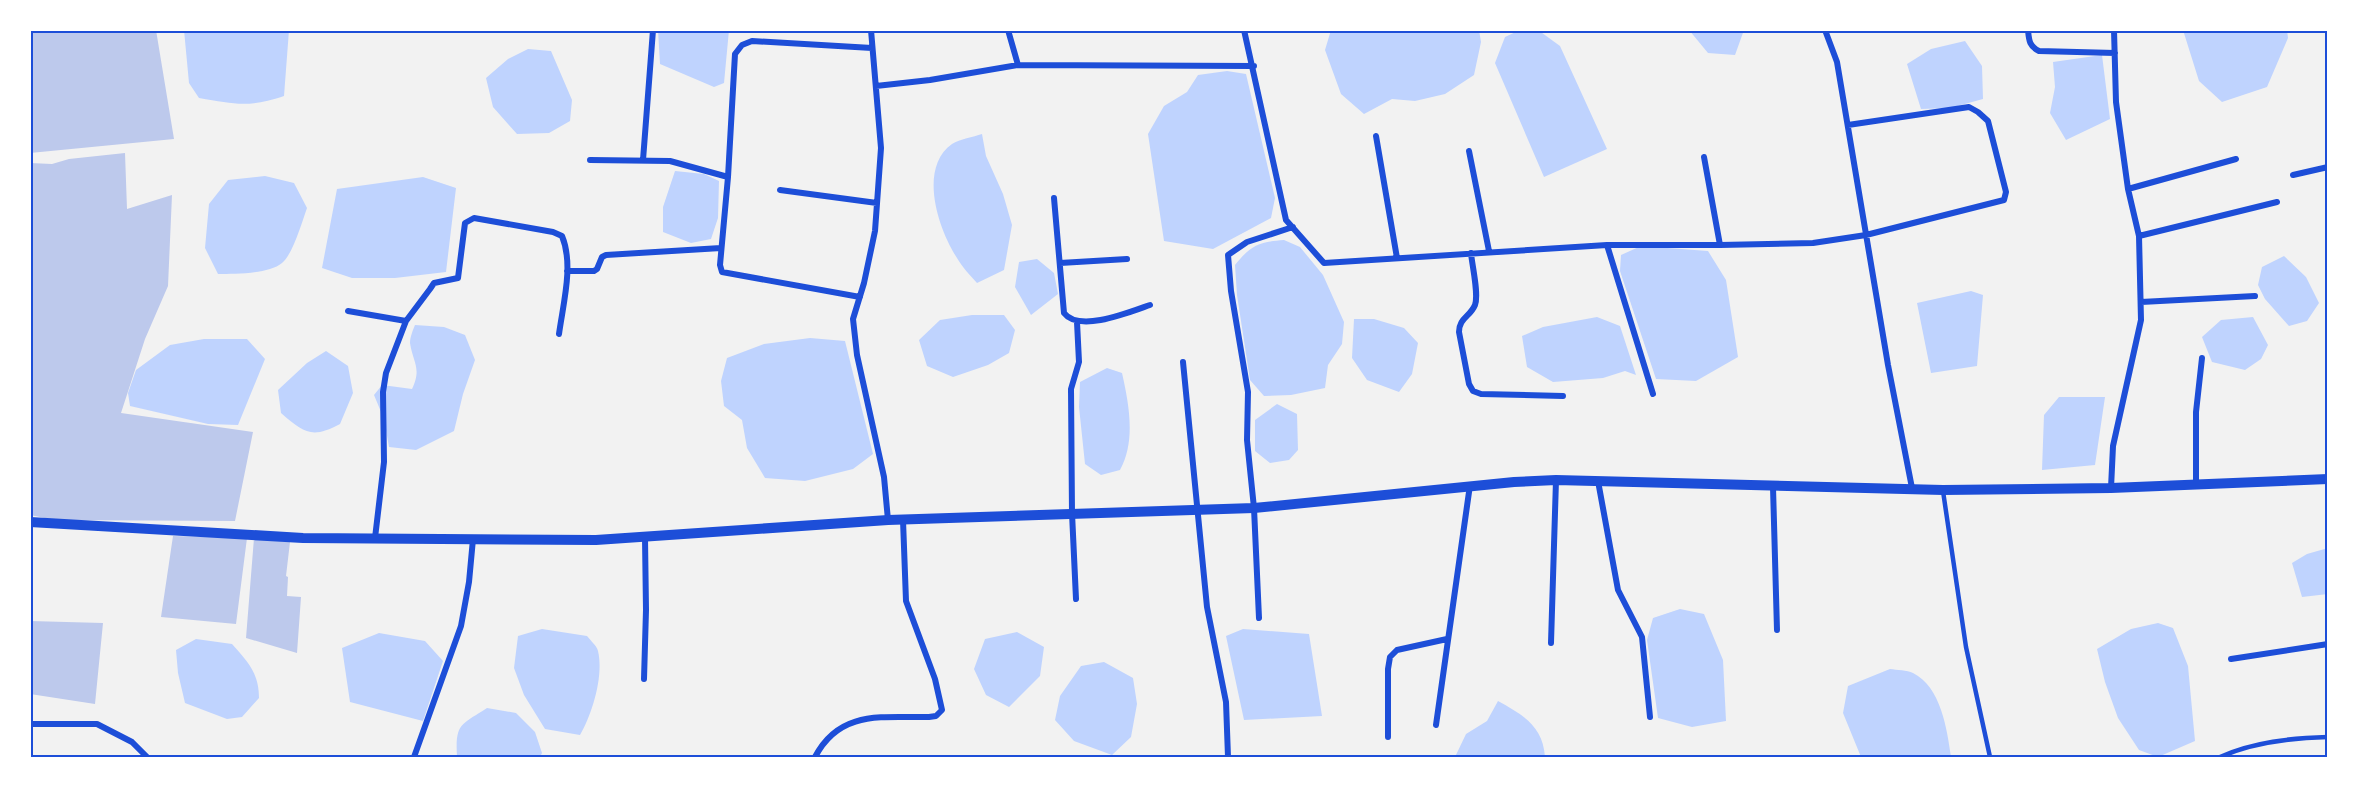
<svg xmlns="http://www.w3.org/2000/svg" width="2358" height="787" font-family="'Space Grotesk',sans-serif">
	<style>
		.water { fill: #bfd3fe }
		.building { fill: #bdc9ec }
		.lines { fill: none; stroke-linecap: round; stroke-linejoin: round }
		.service { stroke: #1d4ed8; stroke-width: 4.5 }
		.minor { stroke: #1d4ed8; stroke-width: 6 }
		.tertiary { stroke: #1d4ed8; stroke-width: 10 }
		.neatline { fill: none; stroke: #1d4ed8; stroke-width: 2 }
	</style>
	<rect width="100%" height="100%" fill="#f2f2f2"/>
	<path class="water" d="M184 30H289L284 96C248 108 235 104 199 98L189 83Z
		M658 30H729L724 83 714 87 660 64Z
		M1331 30H1479L1481 42 1474 75 1445 94 1415 101 1392 99 1364 114 1341 94 1325 50Z
		M1520 30H1538L1560 46 1607 149 1544 177 1495 63 1505 37Z
		M1689 30H1744L1735 55 1708 53Z
		M2183 30H2287L2288 38 2267 87 2222 102 2199 81Z
		M1965 41 1982 66 1983 99 1950 108 1921 109 1907 64 1931 49Z
		M528 49 551 51 572 100 570 121 549 133 517 134 493 107 486 78 508 59Z
		M2102 55 2110 119 2066 140 2050 113 2055 87 2053 62Z
		M1227 71 1246 74 1275 198 1271 218 1213 249 1164 241 1148 134 1164 106 1187 92 1198 75Z
		M982 134 986 156 1003 194 1012 225 1004 270 977 283C970 275 962 267 957 258 938 229 918 168 952 144 960 139 973 137 982 134Z
		M675 171 704 174 719 181 718 218 711 239 691 243 663 232V207Z
		M265 176 294 183 307 208C302 222 293 254 282 263 269 274 235 274 218 274L205 248 209 204 228 180Z
		M423 177 456 188 446 272 395 278H352L322 268 337 189Z
		M1284 240 1300 247 1323 275 1344 322 1342 344 1328 365 1325 388 1291 395 1264 396 1250 380 1237 295 1235 265C1251 245 1259 242 1284 240Z
		M1641 246 1708 251 1726 280 1738 357 1696 381 1656 379 1620 271 1621 255Z
		M2284 256 2306 277 2319 303 2307 321 2289 326 2265 299 2258 285 2262 267Z
		M1037 259 1054 273 1058 294 1031 315 1015 287 1019 262Z
		M1971 291 1983 295 1977 366 1931 373 1917 303Z
		M972 315H1004L1015 330 1009 353 988 365 953 377 927 366 919 340 940 320Z
		M1597 317 1620 326 1636 375 1625 371 1603 378 1553 382 1527 367 1522 336 1543 327Z
		M2253 317 2268 345 2261 359 2245 370 2212 362 2202 337 2221 320Z
		M1354 319H1374L1404 328 1418 343 1412 374 1399 392 1367 380 1352 358Z
		M415 325 444 327 465 335 475 360 463 394 454 431 416 450 389 447 384 419 374 395 382 385 412 389C422 368 413 363 410 343 410 337 413 330 415 325Z
		M810 338 845 341 873 454 853 469 805 481 765 478 747 448 742 420 724 406 721 381 727 358 764 344Z
		M204 339H247L265 359 238 425 208 424 130 406 128 393 136 370 170 345Z
		M326 351 348 366 353 393 340 424C312 439 304 433 281 413L278 390 307 363Z
		M1107 368 1122 373C1129 404 1136 441 1120 470L1101 475 1085 464 1079 407 1080 382Z
		M2059 397H2105L2095 465 2042 470 2044 415Z
		M1277 404 1297 414 1298 450 1289 460 1270 463 1255 451V420Z
		M2328 548V594L2302 597 2292 563 2307 554Z
		M1680 609 1704 614 1723 660 1726 721 1692 727 1658 718 1647 640 1653 618Z
		M2158 623 2173 628 2188 666 2195 741 2158 757 2139 750 2118 718 2105 682 2097 649 2131 629Z
		M542 629 587 636C590 640 597 646 598 651 604 676 592 714 580 735L545 729 524 695 514 668 518 636Z
		M1243 629 1309 634 1322 716 1244 720 1226 636Z
		M1017 632 1044 647 1040 676 1009 707 986 695 974 669 985 639Z
		M379 633 425 641 443 661 423 721 350 702 342 648Z
		M196 639 232 644C248 662 259 673 259 698L242 717 227 719 185 703 178 673 176 650Z
		M1104 662 1133 678 1137 704 1131 737 1112 755 1074 741 1055 720 1060 696 1081 666Z
		M1890 669C1897 670 1907 670 1913 673 1941 687 1947 729 1951 757H1861L1843 713 1848 686Z
		M1498 701C1523 715 1543 726 1545 757H1455L1466 734 1487 721Z
		M487 708 516 713 535 732 542 753 540 757H457C455 723 461 725 487 708Z"/>
	<path class="building" d="M30 30H156L174 139 30 153Z
		M125 153 127 209 172 195 168 286 145 339 121 413 253 432 235 521 55 520 30 515V163L52 164 69 159Z
		M173 536 247 538 236 624 161 617Z
		M254 538 290 542 286 576 288 577 287 596 301 597 297 653 246 638Z
		M30 621 103 623 95 704 30 694Z"/>
	<g class="lines">
		<path class="service" d="M1943 491 1966 647 1990 757
			M2220 757C2254 742 2291 738 2328 737"/>
		<path class="minor" d="M871 30 881 148 875 231 864 283 853 319 857 355 884 477 888 520
			M1008 30 1018 65
			M1244 30 1286 220 1324 263 1607 245H1720L1813 243 1866 235 2004 200 2006 192 1988 121 1978 112 1969 107 1848 125
			M1825 30 1837 62 1888 365 1912 488
			M2028 30C2029 40 2029 46 2039 51L2115 53
			M876 86 930 80 1018 65 1254 66
			M1376 136 1397 258
			M1469 151 1489 251
			M1704 157 1720 245
			M590 160 670 161 728 177 720 265 722 272 860 297
			M643 160 653 30
			M2293 175 2328 167
			M728 177 735 54 742 45 752 41 872 48
			M2128 189 2236 159
			M780 190 877 203
			M1054 198 1064 313C1079 333 1130 312 1150 305
			M2139 236 2277 202
			M1607 245 1653 394
			M1471 253C1472 265 1479 294 1475 305 1470 317 1459 318 1459 332L1469 384 1473 391 1481 394 1563 396
			M1060 263 1127 259
			M567 271H594L597 269 602 257 606 255 721 248
			M2141 302 2255 296
			M348 311 406 321
			M1183 362 1207 607 1226 702 1228 757
			M1598 481 1618 590 1642 637 1650 717
			M2196 484V412L2202 358
			M1773 487 1777 630
			M2111 488 2113 446 2141 320 2139 236 2128 189 2116 102 2114 30
			M375 538 384 462 383 392 386 373 406 321 430 289 434 283 458 278 465 223 474 218 553 232 562 236C574 265 563 304 559 334
			M1076 599 1072 513 1071 389 1079 362 1077 322
			M1259 618 1254 508 1247 440 1248 392 1231 291 1228 255 1247 242 1293 227
			M1551 643 1556 480
			M2231 659 2328 644
			M644 679 646 610 645 538
			M30 724H97L132 742 147 757
			M1436 725 1470 485
			M1388 737V669L1390 657 1397 650 1447 639
			M414 757 461 626 469 582 473 539
			M815 757C840 709 883 718 929 717L936 716 942 710 935 679 906 601 903 520"/>
		<path class="tertiary" d="M30 522 303 538 596 540 888 520 1254 508 1514 482 1556 480 1943 490 2111 488 2328 479"/>
	</g>
	<rect width="2358" height="787" fill="none" stroke="#ffffff" stroke-width="63"/>
	<rect x="32" y="32" width="2294" height="724" class="neatline"/>
</svg>
